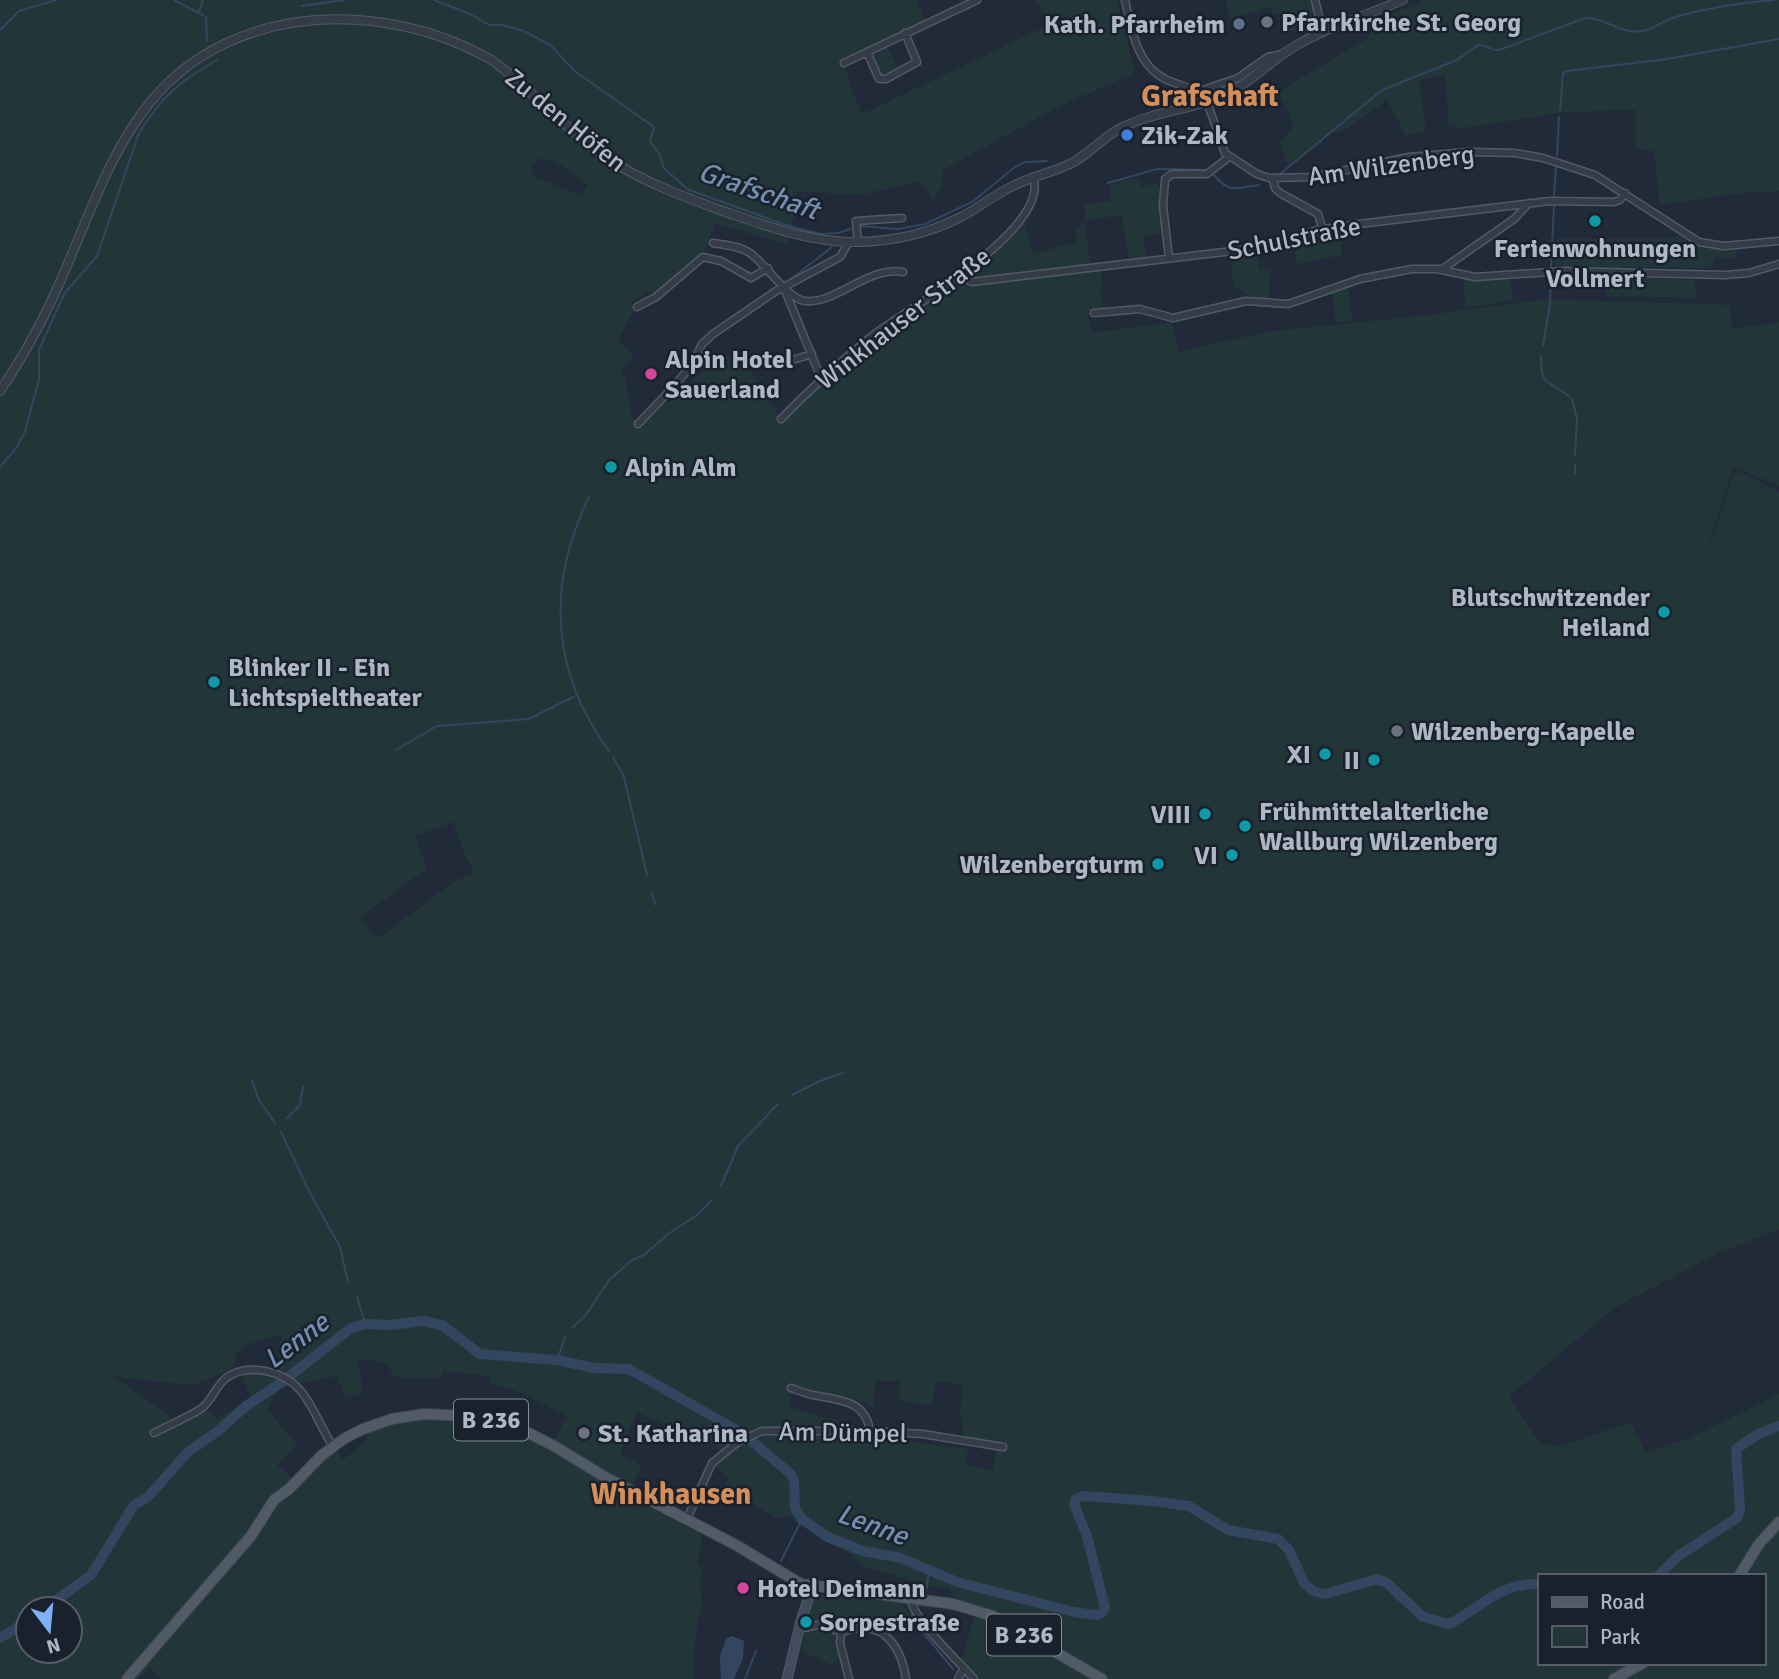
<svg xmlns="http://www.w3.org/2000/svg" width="1779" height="1679" font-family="Signika,sans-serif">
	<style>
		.green { fill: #223639; fill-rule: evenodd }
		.water { fill: #33465f }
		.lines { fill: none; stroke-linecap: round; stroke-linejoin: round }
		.stream { stroke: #33465f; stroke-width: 2 }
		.river { stroke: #33465f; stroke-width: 10 }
		.minor-casing { stroke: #515a66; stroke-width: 9 }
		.tertiary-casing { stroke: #515a66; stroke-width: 10 }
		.secondary-casing { stroke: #515a66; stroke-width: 11 }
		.primary-casing { stroke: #3d4552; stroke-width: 12 }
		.minor { stroke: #343c48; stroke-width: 6 }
		.tertiary { stroke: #343c48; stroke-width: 8 }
		.secondary { stroke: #424b5b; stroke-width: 9 }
		.primary { stroke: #515b68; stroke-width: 10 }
		.worship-dot { fill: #6b7280; stroke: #19212d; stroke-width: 2.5 }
		.service-dot { fill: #5c6f8a; stroke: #19212d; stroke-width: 2.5 }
		.shop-dot { fill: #3f7fe0; stroke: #19212d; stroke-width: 2.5 }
		.culture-dot { fill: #0f9aa8; stroke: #19212d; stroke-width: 2.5 }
		.hotel-dot { fill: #d1479c; stroke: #19212d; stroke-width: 2.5 }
		.labels { text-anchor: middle; stroke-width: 5; stroke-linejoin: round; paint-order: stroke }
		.shield { fill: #19212d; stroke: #818a97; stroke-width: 2 }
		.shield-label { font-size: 24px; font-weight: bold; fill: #aeb7c5 }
		.poi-label { font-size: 26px; font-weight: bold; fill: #aeb7c5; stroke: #19212d; text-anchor: start }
		.street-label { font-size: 26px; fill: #aeb7c5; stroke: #19212d }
		.water-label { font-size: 28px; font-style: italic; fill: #758ead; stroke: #19212d }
		.quarter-label { font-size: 30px; font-weight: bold; fill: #d38e5a; stroke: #19212d }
	</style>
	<rect width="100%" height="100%" fill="#202a38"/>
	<path class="green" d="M0 0H917L926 25 886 45 899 71 885 77 880 76 871 53 845 64 849 83 862 114 1051 24 1035 0H1117L1135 73 1058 107 943 170 942 186 933 202 926 188 919 181 860 195 798 191 788 245 715 223 704 253 657 294 649 292 630 303 633 312 618 341 634 356 620 373 625 378 632 417 641 424 664 401 668 403 706 368 738 349 782 422 823 380 883 332 964 280 999 250 1024 220 1033 254 1077 242 1075 228 1085 223 1091 269 1100 268 1103 286 1100 287 1103 310 1087 312 1092 333 1172 322 1178 352 1266 332 1428 315 1547 299 1730 305 1732 329 1779 322V486L1733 466 1702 569 1734 474 1739 472 1779 492V1229L1717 1254 1614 1308 1509 1397 1540 1443 1561 1446 1630 1422 1646 1453 1691 1437 1779 1394V1679H961L967 1667 962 1660 977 1606 958 1601 949 1589 926 1585 863 1566 846 1551 820 1539 788 1516 776 1518 724 1488 728 1478 716 1466 721 1452 707 1438 675 1429 637 1412 620 1455 642 1465 627 1495 702 1535 698 1565 703 1567C703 1572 701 1576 700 1582 699 1589 703 1597 702 1604 695 1630 694 1652 694 1679H160L150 1667 138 1679H0ZM541 158C559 160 574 175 587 185L581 195 532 176V166ZM453 822 464 853 475 873 455 881 380 937H375L360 917 427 869 415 836ZM281 1334 278 1370 288 1376 241 1373 251 1398 216 1419 206 1409 176 1424 166 1413 114 1377 192 1385 233 1369 235 1355 246 1345ZM363 1359 387 1364 393 1375 413 1379 441 1377 442 1371 490 1376V1383L514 1390 567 1416 556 1438 545 1444C532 1439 518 1432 505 1428 460 1413 410 1418 366 1432L367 1440 343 1460 337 1449 305 1478 293 1495 287 1485 294 1480 277 1465 297 1445 268 1410 276 1392 290 1385 337 1376 346 1399 363 1393 358 1362ZM875 1381H900L899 1401 932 1406 936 1381 963 1385 960 1412 965 1440 997 1444 993 1470 965 1465 968 1449 873 1437 843 1422 789 1407 794 1388 865 1402 874 1408ZM1539 1576H1763V1663H1539ZM28 1609H70V1651H28Z
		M1226 0H1312L1318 29 1306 34 1302 31H1289L1285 13 1273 15 1271 7 1230 19Z
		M1423 0H1779V191L1742 193 1660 205 1654 151 1636 150V110L1566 112 1457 129 1455 124 1449 126 1445 75 1419 80 1426 131 1406 136 1387 100 1344 130 1326 136 1321 144 1288 164 1279 142 1293 127 1290 114 1278 92 1368 38 1379 19Z
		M1138 177 1142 187 1154 182 1161 188 1164 233 1144 236 1146 258 1129 260 1122 215 1086 220 1084 204 1111 201 1109 186Z
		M1339 230 1342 255 1296 264 1294 241Z
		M1678 235 1706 248 1736 249V257H1714L1712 268 1555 266 1557 239H1675Z
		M1257 248 1259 270 1270 269 1269 299 1253 298 1233 286 1231 253Z
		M1607 276 1695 280 1696 298 1606 296Z
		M1510 278 1513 300 1465 308 1464 280Z
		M1348 284 1352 321 1336 323 1332 290Z
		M815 1593 901 1603 909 1613 908 1628 893 1632 870 1623 841 1626 820 1619 805 1623Z
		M821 1626 833 1630 841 1657 832 1665 801 1651 805 1631Z"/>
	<path class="water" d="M732 1636 744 1641 743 1658 734 1679H721L720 1656 726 1639Z"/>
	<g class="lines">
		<path class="stream" d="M174 0 203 15
			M434 0 470 14 489 25H501L524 31 550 45 576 72 654 127 650 142 659 153 664 168 687 189 783 224 820 234 838 233 860 226 898 229 925 224 972 202 1015 167 1025 162 1047 161
			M302 6 344 0
			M199 12 203 0
			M206 17 207 41
			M0 30 19 11 56 0
			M1560 110 1563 73 1567 71 1667 59 1779 39
			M1557 156 1559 117
			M1280 174 1382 90 1457 60 1478 45C1486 44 1490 51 1499 50L1585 18C1605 17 1621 35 1642 31 1652 30 1661 22 1672 18 1705 8 1739 3 1774 0
			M1108 183 1157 169 1209 170C1229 192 1229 190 1259 185
			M1554 196 1556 167
			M1551 268 1554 205
			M791 279 832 247
			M1543 345 1550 304 1551 274
			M1541 356C1540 390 1552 380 1572 399L1577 419 1575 455
			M1575 464V474
			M0 467 17 447 25 431 39 380V350L64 294 97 256 139 133C162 96 180 81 217 60
			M589 497C546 585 551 672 609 751
			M396 750 437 726 529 719 575 696
			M613 757 624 777 647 875
			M651 892 656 905
			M252 1081 259 1100 275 1123
			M792 1095 820 1081 843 1073
			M287 1118 300 1105 303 1087
			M281 1132 309 1191 340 1247 348 1282
			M721 1186 738 1146 778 1104
			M357 1296 365 1324
			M572 1328 585 1316 609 1280 632 1260 644 1255 668 1234 697 1215 711 1201
			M557 1360 565 1337
			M781 1561 802 1519
			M926 1593 929 1570
			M912 1615V1619L953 1669
			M745 1679 756 1651"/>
		<path class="river" d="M1658 1576 1678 1556 1737 1518 1740 1510 1736 1449 1758 1434 1779 1426
			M44 1609 91 1575 134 1505 148 1497 188 1452 218 1431 246 1406 282 1382 351 1328 365 1324 391 1325 423 1321 442 1325 480 1354 557 1360 594 1368 629 1369 742 1433 791 1474 794 1482 795 1508 802 1519 828 1537 863 1551 901 1558 957 1582 1074 1612 1095 1615 1102 1613 1105 1608 1087 1536 1074 1504 1076 1499 1083 1496 1153 1501 1189 1506 1228 1530 1278 1539 1289 1550 1304 1583 1313 1591 1325 1594 1377 1579 1387 1583 1423 1617 1449 1624C1480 1608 1501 1582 1539 1584
			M0 1638 28 1621"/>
		<g class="minor-casing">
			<path id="minor" d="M1125 0C1131 28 1136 64 1165 79 1175 84 1187 86 1197 92L1203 104
				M1315 0 1323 33
				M867 52 879 79H886L917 62 905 33
				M844 63 977 0
				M1197 92 1238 78 1268 57 1283 54
				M1207 102 1225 153 1257 174 1269 178 1312 177 1409 157 1469 152 1515 153 1543 158 1595 175 1699 242 1724 246 1779 241
				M1273 179 1275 188 1280 193 1318 214 1323 230
				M858 242 856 221 902 218
				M713 243C725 245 740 246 750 253 766 264 788 300 806 301 836 304 870 265 903 272
				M1169 258 1163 206 1165 179 1172 174H1207L1229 157
				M1441 270 1514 219 1529 203
				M961 277 972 282 1241 250 1288 240 1317 230 1359 224 1550 201 1614 202 1620 200 1625 193
				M784 288 821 378
				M637 307 656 297 703 257 721 261 751 278 768 268
				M1094 313 1140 309 1173 318 1246 301 1288 304 1360 279 1412 269H1437L1475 277 1565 271 1725 275 1749 273 1779 264
				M780 364 812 354
				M781 419C810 389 840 362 872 336 906 310 1052 228 1033 177
				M638 424 676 384 693 363 702 344 713 334 776 291 840 257 849 242
				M791 1388C800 1391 809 1395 818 1396 842 1400 866 1402 870 1431
				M154 1433C169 1425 187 1418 202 1408 212 1400 216 1386 226 1378 248 1362 283 1371 300 1390 314 1406 321 1429 333 1446
				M687 1519 712 1463 738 1442 762 1431H870L923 1434 1003 1447
				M911 1599C912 1618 960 1663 974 1679
				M799 1629 822 1624 841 1633
				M849 1679 840 1643 841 1633C880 1616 901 1644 906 1679
				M958 1679 964 1668"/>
		</g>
		<g class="tertiary-casing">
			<path id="tertiary" d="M0 391C28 350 50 307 69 261 93 205 113 147 152 100 235 1 386 0 490 59 533 89 566 132 610 160 644 182 682 196 720 210 764 225 807 242 854 242 891 242 930 233 963 216 981 206 997 193 1015 185 1033 176 1054 172 1072 163 1090 153 1103 137 1121 128 1154 111 1194 110 1228 93 1252 82 1269 62 1292 48 1326 27 1367 15 1403 0"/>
		</g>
		<g class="secondary-casing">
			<path id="secondary" d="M787 1679 801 1621 812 1587"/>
		</g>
		<g class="primary-casing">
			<path id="primary" d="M1739 1576 1759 1544 1779 1522
				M127 1679 251 1536 274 1500 289 1489 322 1455 345 1438 363 1429 392 1419 424 1414 468 1416 493 1420 517 1427 554 1446 605 1477 736 1545 801 1584 953 1604 993 1616 1102 1679
				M1614 1679 1643 1663"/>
		</g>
		<use href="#minor" class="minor"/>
		<use href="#tertiary" class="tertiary"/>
		<use href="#secondary" class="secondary"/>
		<use href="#primary" class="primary"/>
	</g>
	<g class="worship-dot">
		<circle cx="1267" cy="22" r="7"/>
		<circle cx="1397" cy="731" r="7"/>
		<circle cx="584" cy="1433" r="7"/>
	</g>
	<circle class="service-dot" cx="1239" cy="24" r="7"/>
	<circle class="shop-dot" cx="1127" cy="135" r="7"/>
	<g class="culture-dot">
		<circle cx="1595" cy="221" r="7"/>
		<circle cx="611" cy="467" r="7"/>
		<circle cx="1664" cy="612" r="7"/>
		<circle cx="214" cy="682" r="7"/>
		<circle cx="1325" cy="754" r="7"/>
		<circle cx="1374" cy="760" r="7"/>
		<circle cx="1205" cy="814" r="7"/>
		<circle cx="1245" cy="826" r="7"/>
		<circle cx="1232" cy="855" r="7"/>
		<circle cx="1158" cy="864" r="7"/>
		<circle cx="806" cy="1622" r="7"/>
	</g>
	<g class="hotel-dot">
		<circle cx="651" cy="374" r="7"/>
		<circle cx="743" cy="1588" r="7"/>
	</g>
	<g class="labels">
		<g class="shield">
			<rect x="454" y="1399.5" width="74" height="41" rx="5"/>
			<rect x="987" y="1614.5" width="74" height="41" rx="5"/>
		</g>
		<g class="shield-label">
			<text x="491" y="1428">B 236</text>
			<text x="1024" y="1643">B 236</text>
		</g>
		<g class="poi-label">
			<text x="1281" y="31">Pfarrkirche St. Georg</text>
			<text x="1225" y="33" text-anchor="end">Kath. Pfarrheim</text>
			<text x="1141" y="144">Zik-Zak</text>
			<text x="1595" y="257" text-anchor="middle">Ferienwohnungen<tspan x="1595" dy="30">Vollmert</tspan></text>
			<text x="665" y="368">Alpin Hotel<tspan x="665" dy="30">Sauerland</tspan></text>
			<text x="625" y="476">Alpin Alm</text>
			<text x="1650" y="606" text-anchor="end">Blutschwitzender<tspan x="1650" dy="30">Heiland</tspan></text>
			<text x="228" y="676">Blinker II - Ein<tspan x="228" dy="30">Lichtspieltheater</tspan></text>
			<text x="1411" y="740">Wilzenberg-Kapelle</text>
			<text x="1311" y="763" text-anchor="end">XI</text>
			<text x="1360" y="769" text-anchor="end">II</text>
			<text x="1259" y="820">Frühmittelalterliche<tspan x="1259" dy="30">Wallburg Wilzenberg</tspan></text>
			<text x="1191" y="823" text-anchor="end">VIII</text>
			<text x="1218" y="864" text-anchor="end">VI</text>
			<text x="1144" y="873" text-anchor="end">Wilzenbergturm</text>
			<text x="598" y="1442">St. Katharina</text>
			<text x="757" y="1597">Hotel Deimann</text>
			<text x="820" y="1631">Sorpestraße</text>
		</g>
		<g class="street-label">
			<text transform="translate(566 120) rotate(39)" y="9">Zu den Höfen</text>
			<text transform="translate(1391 165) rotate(-8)" y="9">Am Wilzenberg</text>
			<text transform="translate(1294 238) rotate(-11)" y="9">Schulstraße</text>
			<text transform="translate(903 318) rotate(-38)" y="9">Winkhauser Straße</text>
			<text transform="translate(843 1432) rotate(1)" y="9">Am Dümpel</text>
		</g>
		<g class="water-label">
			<text transform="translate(759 190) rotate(19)" y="10">Grafschaft</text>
			<text transform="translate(296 1340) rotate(-37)" y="10">Lenne</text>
			<text transform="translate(873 1524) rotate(20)" y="10">Lenne</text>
		</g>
		<g class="quarter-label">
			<text x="1210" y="106">Grafschaft</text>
			<text x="671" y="1504">Winkhausen</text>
		</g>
	</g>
	<rect x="1538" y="1574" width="228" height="91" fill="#19212d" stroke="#555d6a" stroke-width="2"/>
	<rect x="1552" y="1597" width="35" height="10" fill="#515b68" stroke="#555d6a" stroke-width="2"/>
	<text x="1600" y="1609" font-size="21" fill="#aeb7c5">Road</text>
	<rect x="1552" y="1626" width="35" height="21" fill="#223639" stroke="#555d6a" stroke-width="2"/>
	<text x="1600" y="1644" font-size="21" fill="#aeb7c5">Park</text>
	<g transform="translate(49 1630) rotate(164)"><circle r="33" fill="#19212d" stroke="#555d6a" stroke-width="2"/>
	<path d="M0-5L12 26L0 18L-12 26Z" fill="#80aff8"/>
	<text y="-10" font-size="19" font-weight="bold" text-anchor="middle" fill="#aeb7c5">N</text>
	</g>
</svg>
